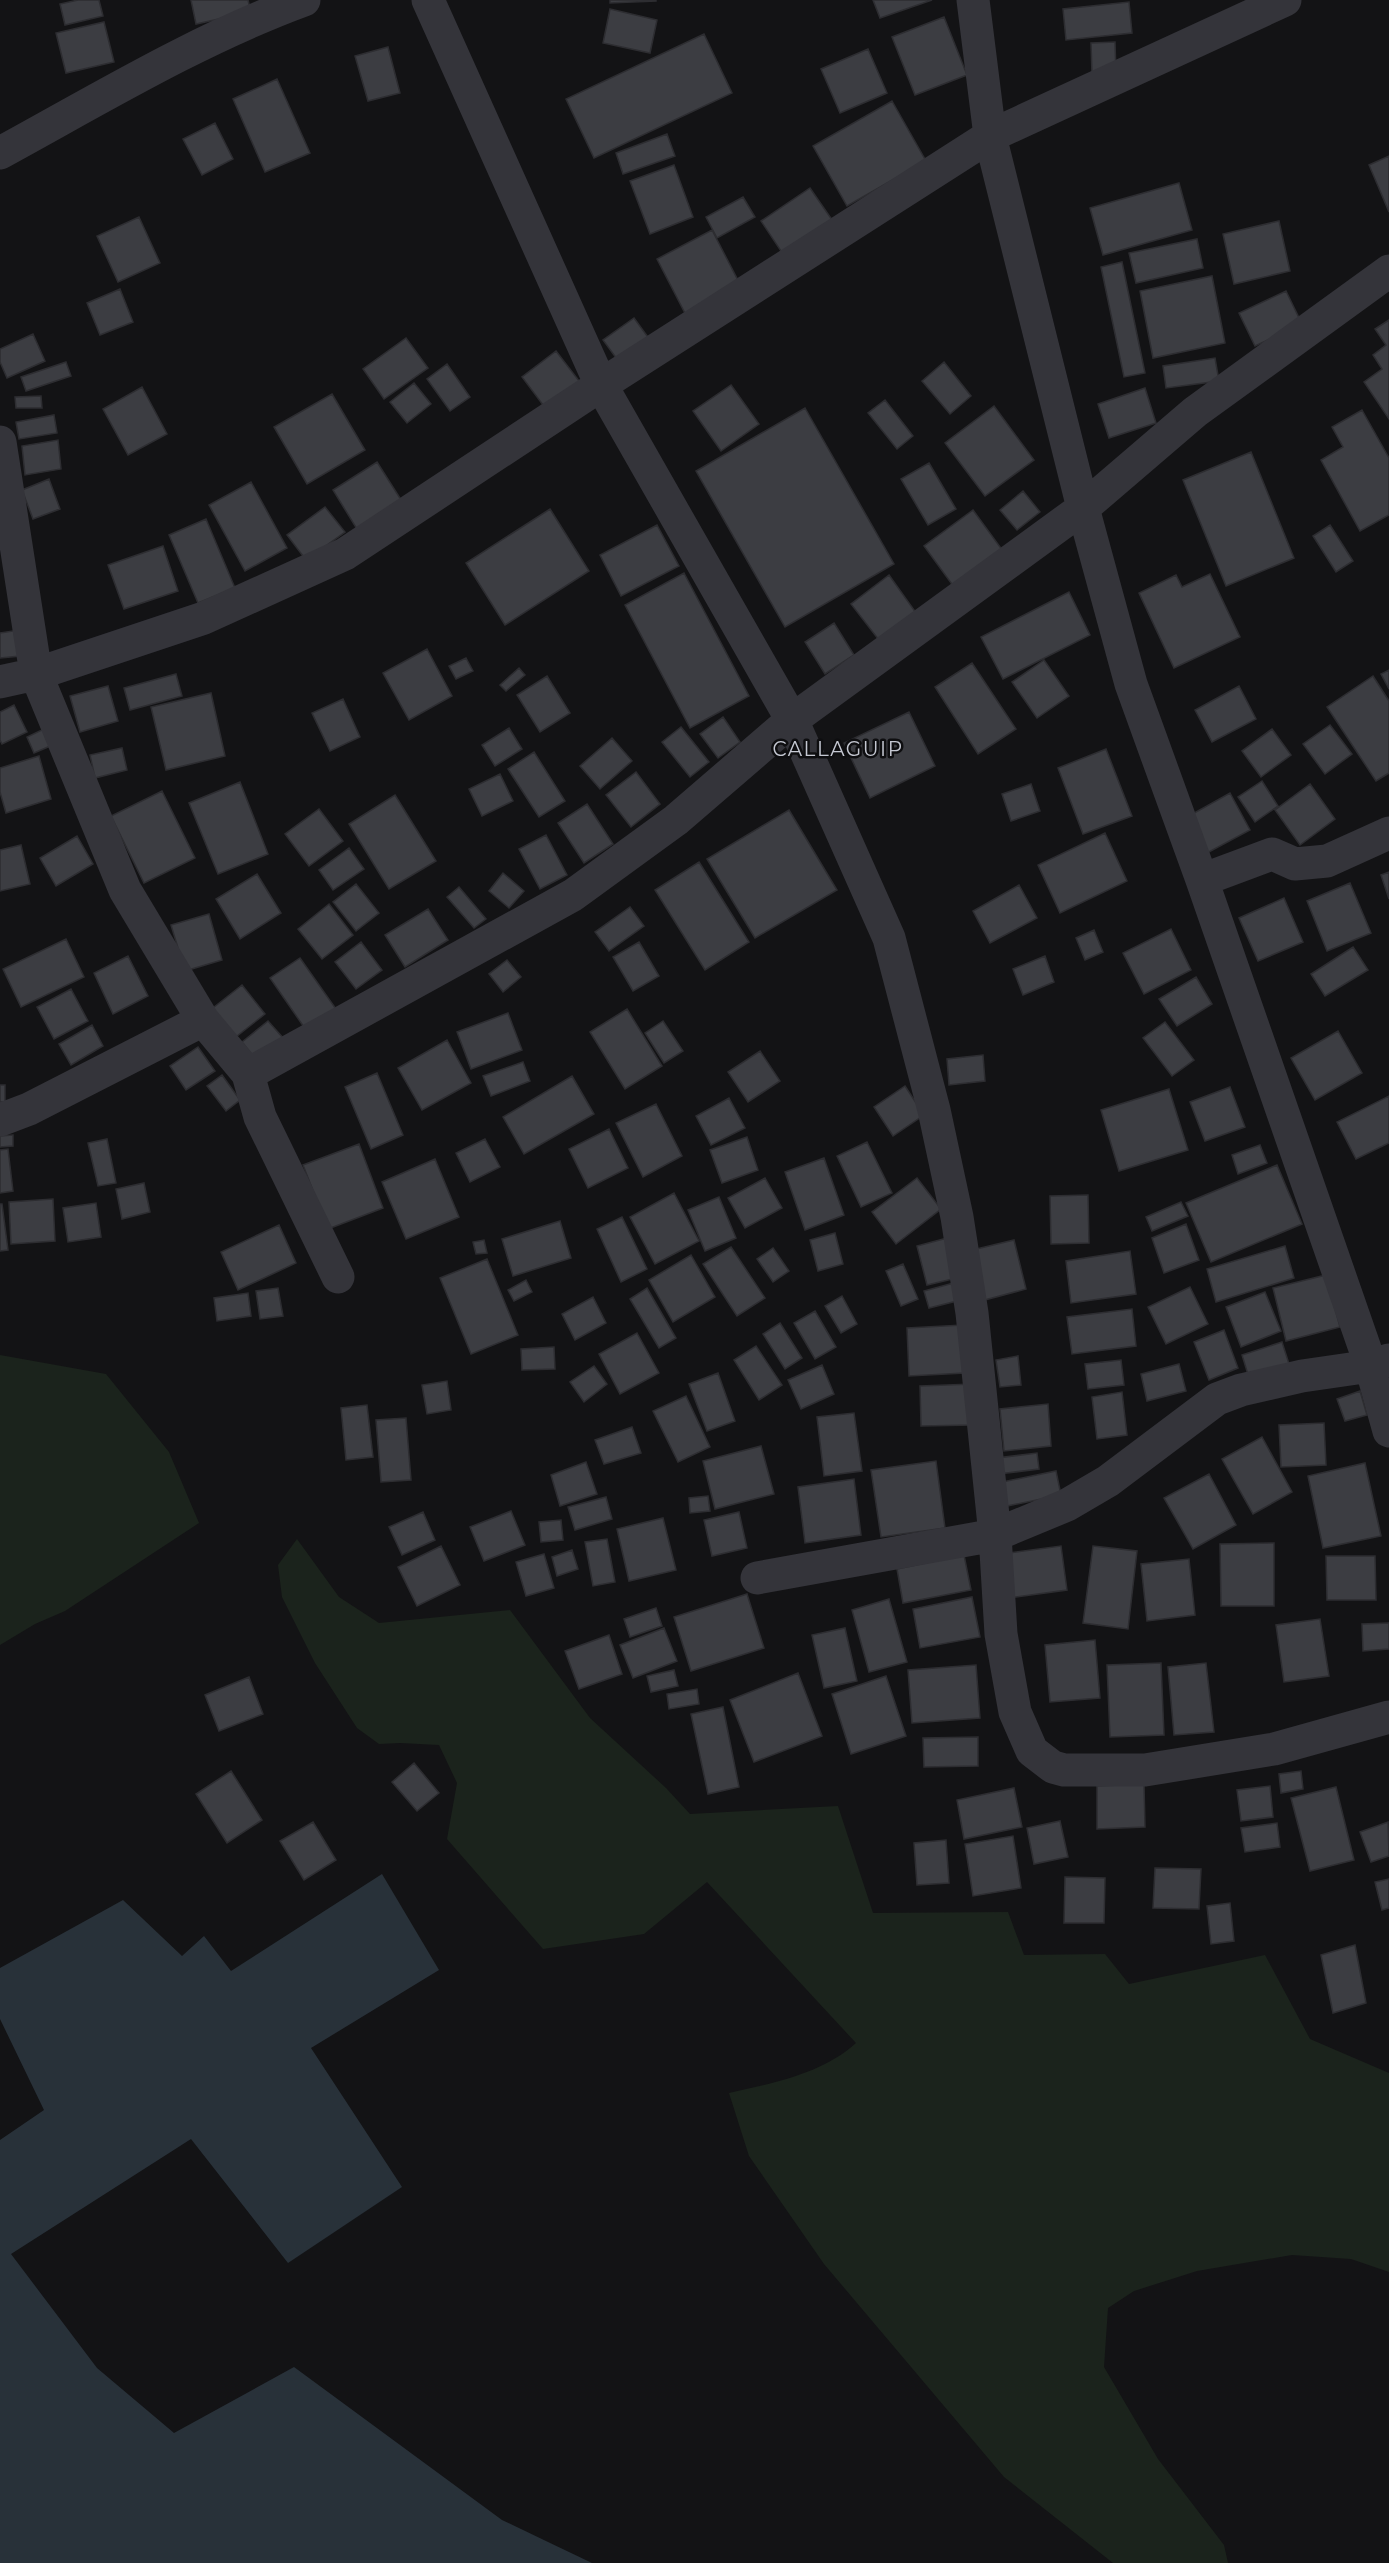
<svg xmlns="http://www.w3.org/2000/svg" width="1389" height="2563" font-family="Montserrat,sans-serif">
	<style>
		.green { fill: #1b231c }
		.water { fill: #283139 }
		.building { fill: #3c3d42; stroke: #2d2d31; stroke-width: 1.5 }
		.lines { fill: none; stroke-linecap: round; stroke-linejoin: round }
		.minor { stroke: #34343a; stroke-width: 33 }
		.labels { text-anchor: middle; stroke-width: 5; stroke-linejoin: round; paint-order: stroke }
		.quarter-label { font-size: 20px; letter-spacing: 1.5px; fill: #c5c8d2; stroke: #0e0e10 }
	</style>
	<rect width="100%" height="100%" fill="#131315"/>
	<path class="green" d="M0 1355 106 1374 169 1452 199 1523 65 1611 35 1624 0 1645Z
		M297 1539 339 1597 379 1623 510 1610 590 1718 666 1788 690 1814 838 1806 873 1913 1008 1912 1024 1955 1105 1954 1129 1984 1265 1955 1310 2039 1389 2073V2272L1351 2259 1292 2255 1197 2271 1134 2291 1108 2308 1104 2367 1158 2459 1224 2545 1228 2563H1113L1004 2477 824 2264 749 2156 729 2093C773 2083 822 2074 856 2043L707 1882 644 1934 543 1949 447 1839 457 1783 439 1745 400 1743 379 1744 357 1728 315 1663 282 1597 278 1565Z"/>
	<path class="water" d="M382 1874 439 1970 311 2048 402 2187 288 2263 191 2139 11 2254 97 2368 174 2433 294 2367 502 2520 592 2563H0V2140L44 2110 0 2019V1968L123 1900 182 1956 204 1936 231 1971Z"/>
	<path class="building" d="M78 0H99L103 16 65 25 60 4Z
		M191 0H248L251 12 196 24Z
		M610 0H656V1L610 3Z
		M873 0H932L880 18Z
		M1129 2 1132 33 1066 40 1063 9Z
		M610 9 657 20 650 53 603 43Z
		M944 17 967 75 915 95 892 37Z
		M104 22 114 62 66 73 56 33Z
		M704 34 732 93 594 158 566 99Z
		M1115 42 1116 74 1092 75 1091 43Z
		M388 47 400 93 368 101 355 56Z
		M868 49 887 93 840 113 821 69Z
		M277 79 310 153 265 172 233 99Z
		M892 101 926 161 847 206 813 146Z
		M215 123 233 159 202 175 183 139Z
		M667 134 675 156 623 174 616 153Z
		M1389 156V212L1369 165Z
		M674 165 693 217 650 234 630 181Z
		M1179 183 1192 230 1103 255 1090 208Z
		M810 188 837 227 787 260 761 221Z
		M743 197 755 217 717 238 706 217Z
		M139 217 160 263 118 282 97 236Z
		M1279 221 1290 271 1234 284 1223 234Z
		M712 230 743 290 688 319 657 259Z
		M1197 239 1203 268 1136 283 1129 253Z
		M1122 262 1145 373 1124 377 1101 267Z
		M1212 276 1225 343 1153 358 1140 291Z
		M120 289 133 322 100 335 87 303Z
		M1286 291 1302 324 1255 346 1239 313Z
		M634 318 653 344 622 366 603 340Z
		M1389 320V419L1364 382 1382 369 1373 355 1386 345 1375 329Z
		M33 334 45 361 7 378 0 362V349Z
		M406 338 428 368 384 399 363 369Z
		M556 351 583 386 549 413 522 377Z
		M1215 358 1219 381 1166 388 1163 366Z
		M66 362 71 376 26 391 21 377Z
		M944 362 971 396 950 414 922 381Z
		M447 364 470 397 450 411 427 379Z
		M414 383 431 404 407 423 390 402Z
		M731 385 759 424 721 451 693 411Z
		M142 387 167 434 128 455 103 409Z
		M1145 388 1156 423 1109 438 1098 404Z
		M332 394 365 450 307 484 274 427Z
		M41 396 42 408H16L15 397Z
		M885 400 913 436 897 449 868 413Z
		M994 406 1034 460 985 496 945 443Z
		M805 408 894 564 785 627 696 471Z
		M1362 410 1389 458V515L1360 531 1321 460 1343 447 1332 427Z
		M54 415 57 433 19 439 16 422Z
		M58 440 61 469 25 475 22 446Z
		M1251 452 1294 558 1226 586 1183 480Z
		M377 462 405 506 360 534 333 490Z
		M929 463 956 509 928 525 901 479Z
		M49 479 60 509 33 519 22 490Z
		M251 482 287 548 245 571 209 505Z
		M1023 491 1040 512 1017 530 1000 510Z
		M325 507 345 532 306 560 287 535Z
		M550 509 589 571 505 625 466 563Z
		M973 510 1003 551 954 587 924 546Z
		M206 519 235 588 198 603 169 535Z
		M657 525 679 566 621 596 600 555Z
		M1330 525 1353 561 1336 572 1313 536Z
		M163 546 178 591 124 609 108 565Z
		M684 573 749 696 690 728 625 605Z
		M1210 574 1240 637 1174 668 1139 593 1176 575 1182 587Z
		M889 575 919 617 882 644 851 604Z
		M1069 592 1090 635 1003 679 981 637Z
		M834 623 854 655 825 674 805 642Z
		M19 630 21 656 0 658V633Z
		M427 649 452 696 409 720 383 673Z
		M466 658 473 671 456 679 449 666Z
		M1044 660 1069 696 1037 718 1012 682Z
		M972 663 1016 729 978 754 935 687Z
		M519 668 525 675 506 691 500 685Z
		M1389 670V689L1381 674Z
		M176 674 182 696 130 710 124 688Z
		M547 676 570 713 540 732 517 695Z
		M1373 676 1389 701V773L1376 781 1327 707Z
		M108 686 118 721 80 732 70 696Z
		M1239 686 1256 719 1212 742 1195 710Z
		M211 693 225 756 166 770 151 707Z
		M343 699 360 737 330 751 312 713Z
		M14 705 27 732 2 744 0 740V712Z
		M909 712 935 766 870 798 844 743Z
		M723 717 740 742 718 758 700 734Z
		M1330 725 1352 754 1325 774 1303 744Z
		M48 727 55 744 34 753 27 737Z
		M681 727 709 762 690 777 662 742Z
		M509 728 522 749 495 766 482 745Z
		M1272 729 1291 755 1261 777 1242 751Z
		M612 738 632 761 600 789 580 766Z
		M122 748 127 770 95 778 90 755Z
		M1106 749 1132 816 1083 834 1058 768Z
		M534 752 565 801 539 817 508 769Z
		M39 756 51 799 6 813 0 792V768Z
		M636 772 660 804 631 827 606 795Z
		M500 774 513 801 482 816 469 789Z
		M1262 781 1278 806 1255 822 1238 797Z
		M240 782 268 854 218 874 189 803Z
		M1031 784 1040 811 1011 821 1002 794Z
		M1310 784 1335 819 1300 845 1275 810Z
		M162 791 195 858 144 883 111 816Z
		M1230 793 1250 830 1207 853 1187 817Z
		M395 795 436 861 389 889 349 824Z
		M587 804 613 844 584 863 558 823Z
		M319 809 343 841 309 866 285 834Z
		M789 810 837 890 755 938 707 859Z
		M1105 833 1127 881 1060 913 1038 865Z
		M546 835 567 875 540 889 519 849Z
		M77 836 93 864 56 886 40 858Z
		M21 845 30 884 0 891V850Z
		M349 848 364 869 333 890 319 870Z
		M699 862 749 942 705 970 655 890Z
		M1389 872V899L1381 875Z
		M503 873 524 891 509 908 489 891Z
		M257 874 281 913 240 939 216 899Z
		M1350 883 1371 933 1327 951 1307 901Z
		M356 884 379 913 356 931 333 902Z
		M1019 885 1037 918 990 943 973 911Z
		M459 887 486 919 474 928 447 897Z
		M1284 898 1303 942 1258 961 1239 918Z
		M329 904 353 935 322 959 298 929Z
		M630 907 644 926 609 951 595 932Z
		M428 909 448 940 405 967 385 935Z
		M209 914 222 960 185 971 171 925Z
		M1171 929 1191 970 1144 994 1123 953Z
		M1094 930 1103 952 1085 960 1076 938Z
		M66 939 84 977 21 1007 3 969Z
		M361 942 382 970 356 989 335 962Z
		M639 942 659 976 633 991 613 957Z
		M1353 947 1368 970 1325 996 1311 974Z
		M128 956 148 996 113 1014 94 973Z
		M1045 956 1054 982 1023 995 1013 969Z
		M300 958 336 1009 306 1030 270 978Z
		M507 960 521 977 503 992 489 974Z
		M1196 977 1212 1004 1177 1026 1159 999Z
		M242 985 265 1014 232 1040 209 1011Z
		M71 989 88 1021 54 1039 37 1007Z
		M627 1009 662 1066 625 1089 590 1032Z
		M508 1013 522 1050 471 1069 457 1032Z
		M268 1021 284 1039 257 1061 242 1042Z
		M663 1021 683 1051 664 1063 645 1033Z
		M1165 1022 1194 1060 1172 1076 1143 1038Z
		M92 1025 103 1046 71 1065 59 1044Z
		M1338 1031 1362 1073 1315 1100 1291 1058Z
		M447 1040 471 1083 422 1110 398 1068Z
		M198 1047 215 1071 186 1090 170 1066Z
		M760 1051 780 1081 748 1102 728 1072Z
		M983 1055 985 1081 949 1085 947 1059Z
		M523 1062 530 1081 491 1096 483 1076Z
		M377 1073 403 1135 371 1149 345 1087Z
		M222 1075 240 1100 226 1111 207 1086Z
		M572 1076 594 1114 524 1154 503 1117Z
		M0 1085H5V1102H0Z
		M905 1086 924 1115 893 1136 874 1107Z
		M1230 1087 1245 1127 1205 1141 1190 1102Z
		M1169 1089 1188 1150 1119 1171 1101 1110Z
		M1389 1096V1143L1356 1159 1337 1122Z
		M729 1098 745 1128 711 1145 696 1116Z
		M656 1104 682 1156 643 1177 616 1123Z
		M609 1129 628 1168 588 1188 569 1149Z
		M13 1135V1146L0 1147V1136Z
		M747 1137 758 1170 722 1183 710 1150Z
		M107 1139 116 1183 98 1186 88 1143Z
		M485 1139 500 1167 470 1182 456 1153Z
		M867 1142 892 1193 861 1207 837 1156Z
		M359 1144 383 1208 328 1229 303 1165Z
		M1260 1145 1267 1163 1238 1174 1232 1155Z
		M8 1149 13 1191 0 1193V1150Z
		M824 1158 844 1215 805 1230 785 1172Z
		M435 1159 459 1217 406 1239 382 1182Z
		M1277 1165 1302 1224 1211 1262 1186 1203Z
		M765 1178 782 1208 745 1228 728 1198Z
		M917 1178 941 1209 896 1244 872 1212Z
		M144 1183 150 1212 122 1219 116 1189Z
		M674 1193 699 1241 655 1264 630 1217Z
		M1088 1195 1089 1243 1051 1244 1050 1196Z
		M719 1197 736 1238 705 1251 688 1210Z
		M53 1199 55 1241 11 1244 9 1202Z
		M1181 1202 1188 1216 1152 1231 1146 1217Z
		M96 1203 101 1237 68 1242 63 1208Z
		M0 1204H2L8 1250 0 1251Z
		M622 1217 647 1269 621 1282 597 1229Z
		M560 1221 571 1258 513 1276 502 1239Z
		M1186 1224 1199 1260 1164 1273 1152 1238Z
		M279 1225 296 1263 238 1290 221 1252Z
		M835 1233 843 1264 818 1271 810 1240Z
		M951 1237 961 1277 927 1285 917 1246Z
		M484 1240 487 1253 476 1254 473 1242Z
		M1014 1240 1026 1289 981 1301 968 1251Z
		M1285 1246 1294 1278 1216 1302 1207 1269Z
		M731 1247 765 1298 737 1316 703 1264Z
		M773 1248 789 1271 773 1282 757 1259Z
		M1130 1251 1136 1294 1071 1303 1066 1261Z
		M691 1255 715 1297 673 1322 649 1280Z
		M487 1259 518 1335 471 1354 440 1278Z
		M903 1264 918 1299 901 1306 886 1271Z
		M1326 1275 1340 1327 1286 1341 1273 1288Z
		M526 1280 532 1292 514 1301 508 1290Z
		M961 1281 965 1299 929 1308 924 1291Z
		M1190 1287 1208 1324 1166 1344 1148 1307Z
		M278 1288 283 1316 260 1319 256 1291Z
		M647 1288 676 1338 659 1348 630 1299Z
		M1265 1292 1281 1331 1241 1347 1226 1307Z
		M248 1293 251 1316 217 1321 214 1298Z
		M842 1296 857 1324 841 1333 825 1306Z
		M593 1297 606 1323 575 1340 562 1314Z
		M1132 1309 1136 1346 1072 1354 1067 1317Z
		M815 1311 836 1347 815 1359 794 1323Z
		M780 1323 802 1358 785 1369 763 1334Z
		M963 1325 965 1373 909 1376 907 1328Z
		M1224 1330 1238 1368 1209 1380 1194 1342Z
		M637 1333 659 1373 620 1394 599 1354Z
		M1282 1342 1290 1367 1250 1381 1242 1355Z
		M756 1346 782 1385 759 1400 734 1360Z
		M554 1347 555 1369 522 1370 521 1349Z
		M1018 1356 1021 1385 1000 1387 996 1360Z
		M1121 1360 1124 1385 1088 1389 1085 1364Z
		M1179 1364 1186 1391 1147 1401 1141 1374Z
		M822 1365 834 1394 801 1409 788 1380Z
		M594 1366 607 1384 584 1402 570 1382Z
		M718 1373 735 1421 707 1431 689 1384Z
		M447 1381 451 1410 427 1414 422 1385Z
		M973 1384 974 1425 921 1426 920 1386Z
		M1360 1391 1367 1415 1345 1421 1337 1399Z
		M1122 1392 1127 1435 1097 1439 1092 1397Z
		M686 1396 710 1447 678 1462 653 1411Z
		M1048 1404 1051 1446 1004 1451 1000 1409Z
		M367 1405 373 1457 346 1460 341 1408Z
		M854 1413 862 1471 824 1476 817 1417Z
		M406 1418 411 1480 381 1482 376 1420Z
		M1324 1423 1326 1465 1281 1467 1279 1425Z
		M632 1427 641 1453 604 1464 595 1440Z
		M1262 1437 1292 1492 1253 1514 1222 1459Z
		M761 1446 774 1494 715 1509 703 1461Z
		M1037 1453 1039 1469 999 1474 997 1458Z
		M936 1461 945 1528 881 1537 871 1470Z
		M586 1462 597 1494 560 1506 551 1475Z
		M1365 1463 1381 1536 1323 1548 1308 1476Z
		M1056 1471 1061 1495 1007 1506 1002 1482Z
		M1209 1474 1236 1525 1193 1549 1164 1498Z
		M854 1479 861 1535 805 1543 798 1487Z
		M708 1496 710 1511 690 1513 689 1498Z
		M606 1497 612 1519 575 1530 568 1507Z
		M511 1511 525 1545 484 1561 470 1527Z
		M423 1512 435 1540 402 1555 389 1527Z
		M739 1512 747 1548 712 1556 704 1520Z
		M663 1518 676 1570 629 1581 617 1529Z
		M561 1520 563 1540 541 1542 539 1522Z
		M607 1539 615 1582 593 1586 585 1542Z
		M1274 1543V1606H1221L1220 1544Z
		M441 1546 460 1585 417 1606 398 1567Z
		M1061 1546 1067 1590 1008 1598 1002 1554Z
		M1093 1546 1137 1551 1128 1629 1083 1623Z
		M572 1550 578 1569 557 1576 552 1557Z
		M544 1554 554 1588 526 1596 516 1562Z
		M964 1555 971 1590 903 1603 897 1569Z
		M1326 1556H1375L1376 1600H1327Z
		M1189 1559 1195 1615 1147 1621 1141 1564Z
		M747 1594 764 1648 691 1671 674 1617Z
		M972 1597 980 1637 920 1648 913 1609Z
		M889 1599 907 1662 869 1672 852 1610Z
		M656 1608 662 1626 630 1637 624 1619Z
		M1320 1619 1329 1676 1284 1682 1276 1625Z
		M1389 1623V1649L1363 1651 1362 1624Z
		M664 1628 677 1661 633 1678 620 1645Z
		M845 1628 857 1681 824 1688 812 1635Z
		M609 1635 622 1674 579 1689 565 1651Z
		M1095 1640 1100 1698 1050 1702 1045 1645Z
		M1161 1663 1164 1735 1110 1737 1107 1665Z
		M1206 1663 1214 1732 1174 1735 1168 1667Z
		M976 1665 980 1718 912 1723 908 1670Z
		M674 1670 678 1686 651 1692 647 1676Z
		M798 1673 822 1736 754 1762 730 1700Z
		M886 1676 906 1736 851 1754 832 1694Z
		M249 1677 263 1714 219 1731 205 1695Z
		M697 1689 699 1704 669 1709 667 1694Z
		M723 1707 739 1787 708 1794 691 1714Z
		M978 1737V1766L924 1767 923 1738Z
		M414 1763 439 1793 417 1811 392 1782Z
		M231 1771 262 1820 227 1843 196 1794Z
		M1301 1771 1303 1789 1281 1793 1279 1774Z
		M1144 1784 1145 1827 1097 1829V1786Z
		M1270 1786 1273 1817 1241 1821 1237 1790Z
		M1336 1787 1354 1860 1310 1871 1291 1798Z
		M1014 1788 1022 1827 964 1839 957 1800Z
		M1060 1821 1068 1857 1034 1864 1027 1828Z
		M313 1822 336 1860 304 1880 280 1841Z
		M1388 1822 1389 1856 1371 1862 1360 1832Z
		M1277 1823 1280 1847 1245 1852 1241 1828Z
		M1013 1836 1021 1888 973 1896 965 1844Z
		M946 1840 949 1883 917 1885 914 1843Z
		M1155 1868 1201 1869 1199 1909 1153 1908Z
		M1065 1877 1105 1878 1104 1923H1064Z
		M1389 1879V1908L1382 1910 1375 1882Z
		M1230 1903 1234 1941 1211 1944 1207 1906Z
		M1355 1945 1366 2003 1333 2013 1321 1955Z"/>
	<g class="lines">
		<path class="minor" d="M428 0 601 385 792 720 889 938 934 1110 957 1217 972 1313 995 1535 1001 1634 1015 1712 1032 1751 1053 1767 1064 1770H1145L1274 1749 1389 1717
			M973 0 990 136 1083 508 1131 684 1202 880 1371 1366 1389 1431
			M0 153C99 99 198 39 304 0
			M0 442 36 674 125 890 203 1020 248 1074 260 1117 338 1277
			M0 682 36 674 204 618 345 554 601 385 990 136 1285 0
			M1202 880 1272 854 1295 864 1327 861 1389 833
			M248 1074 573 895 676 820 792 720 1083 508 1195 412 1389 271
			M0 1120 29 1109 203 1020
			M757 1578 995 1535 1067 1505 1108 1481 1217 1399 1241 1390 1302 1376 1371 1366 1389 1360"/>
	</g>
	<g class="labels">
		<g class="quarter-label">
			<text x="838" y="756">CALLAGUIP</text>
		</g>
	</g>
</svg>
